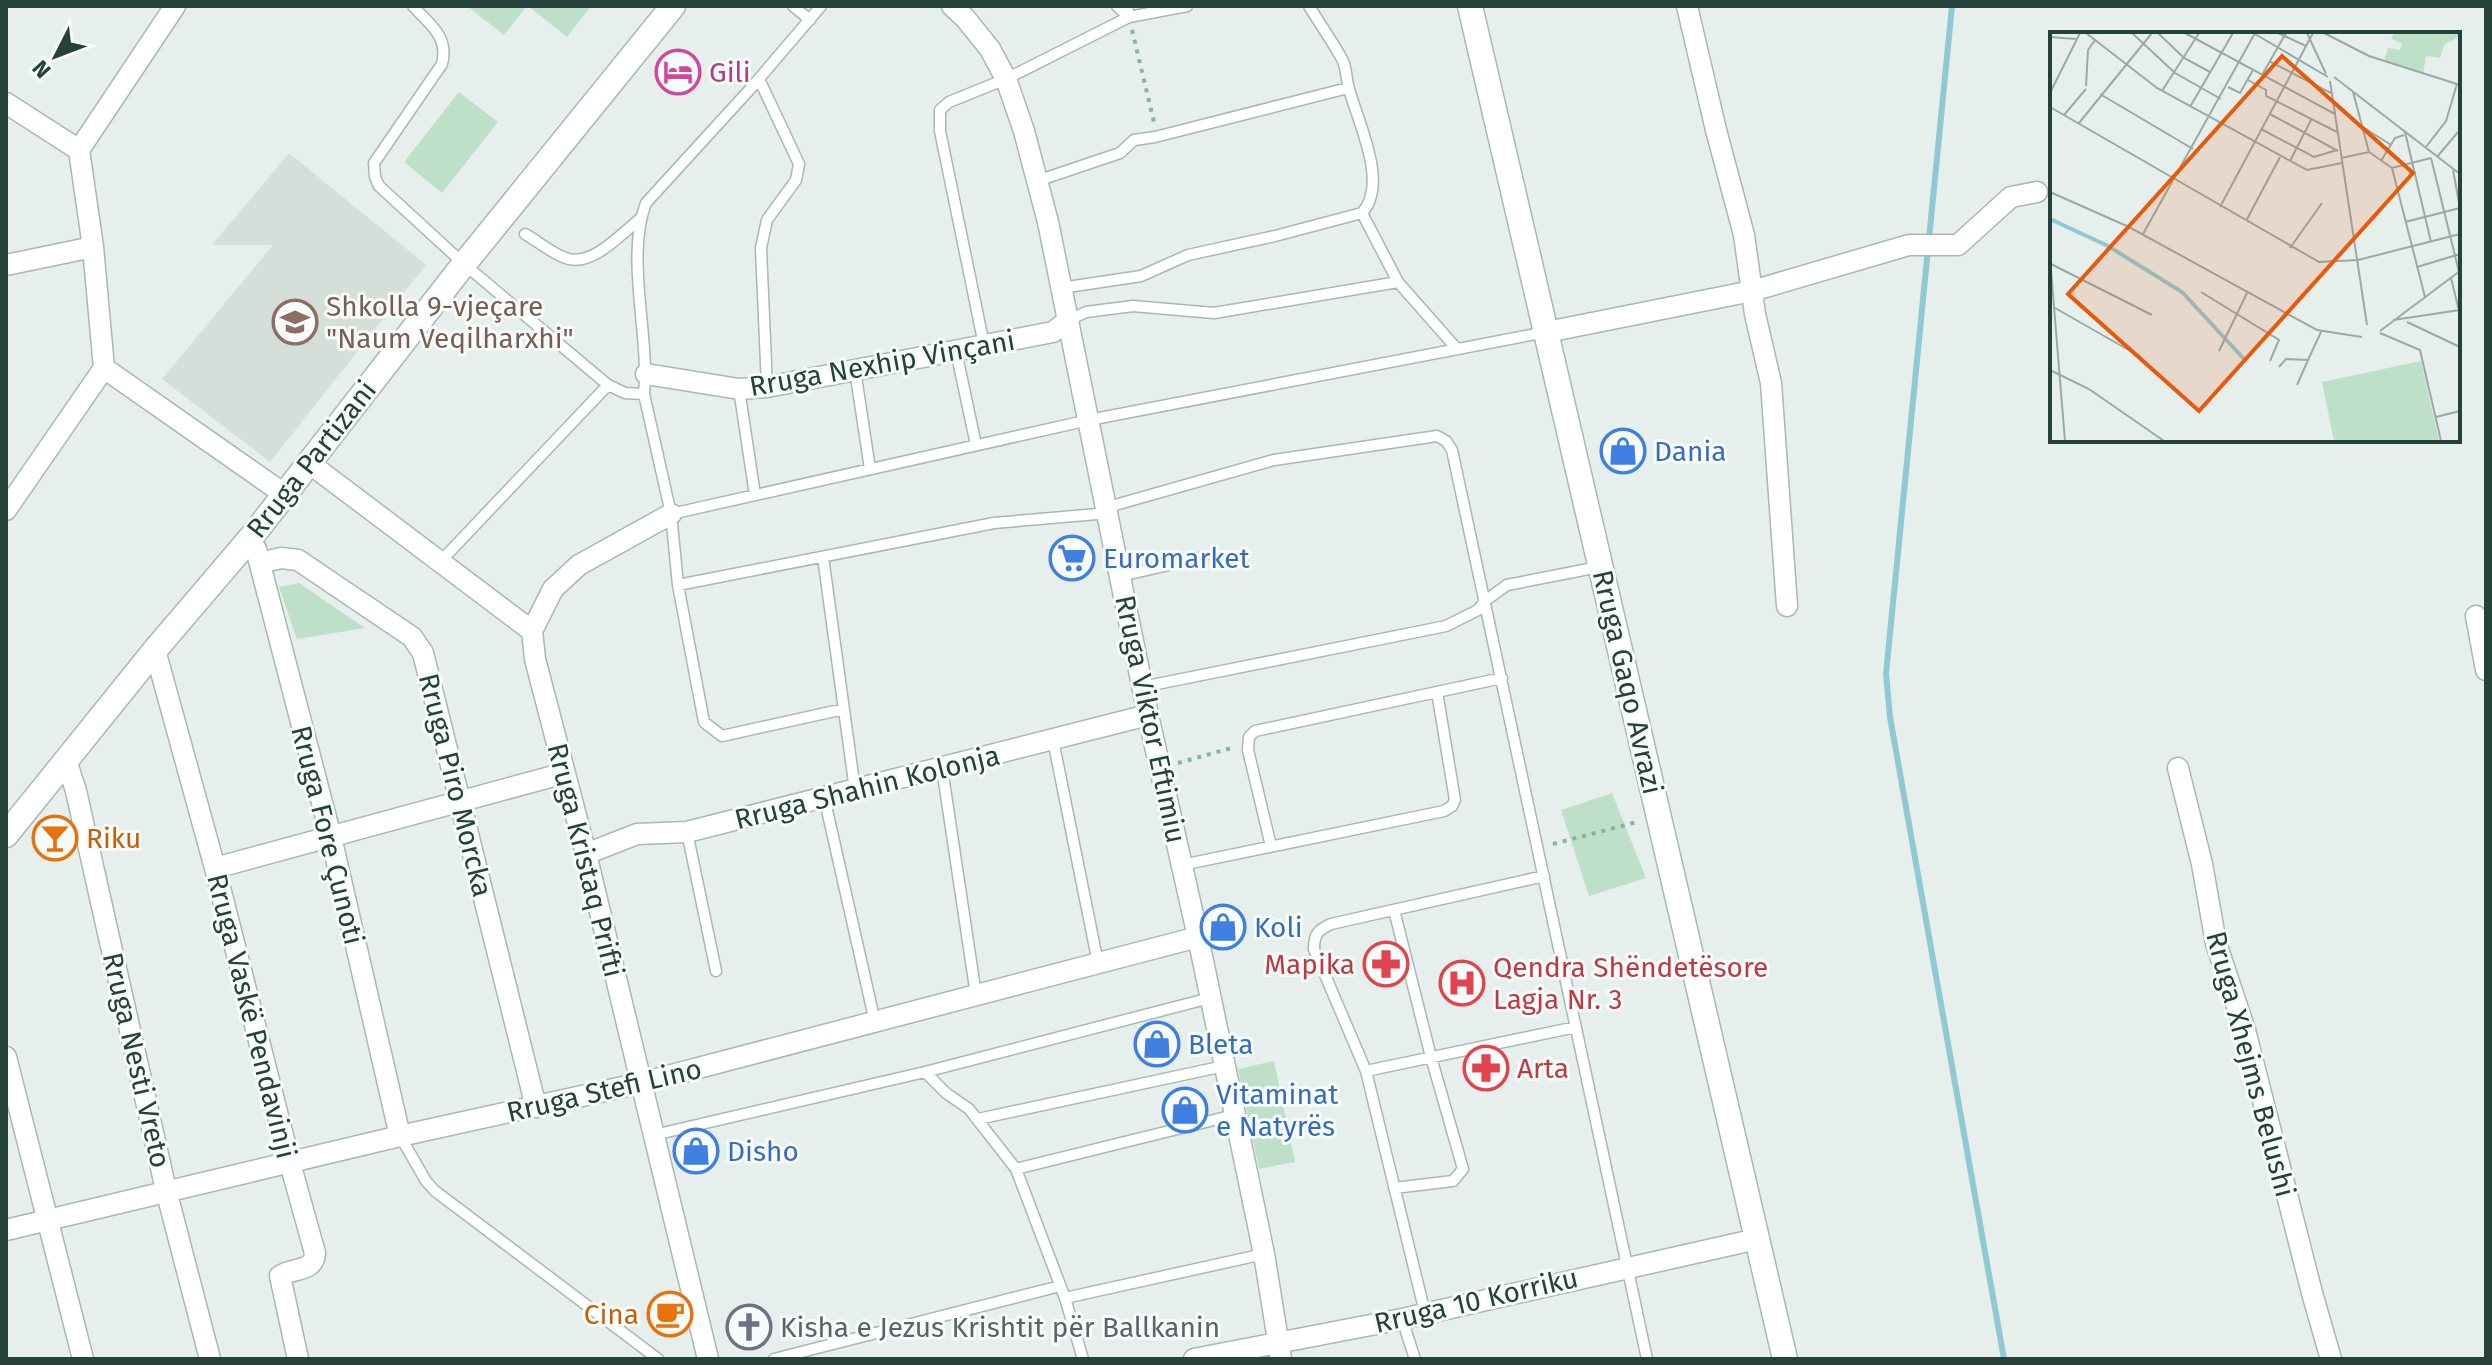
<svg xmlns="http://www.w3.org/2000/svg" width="2492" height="1365" font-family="'Fira Sans',sans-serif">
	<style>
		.built { fill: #d4dfda }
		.green { fill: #bfe0c8 }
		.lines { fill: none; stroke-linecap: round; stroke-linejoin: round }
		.stream { stroke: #8ec9d4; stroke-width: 6 }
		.service-casing { stroke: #a8b8b2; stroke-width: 13 }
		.minor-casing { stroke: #a8b8b2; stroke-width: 23 }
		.tertiary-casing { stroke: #a8b8b2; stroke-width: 27 }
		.secondary-casing { stroke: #a4bbb3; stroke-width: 27 }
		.path { stroke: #86b3a5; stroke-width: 4; stroke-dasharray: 4 6; stroke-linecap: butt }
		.service { stroke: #fff; stroke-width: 10 }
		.minor { stroke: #fff; stroke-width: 20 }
		.tertiary { stroke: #fff; stroke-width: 24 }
		.secondary { stroke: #fff; stroke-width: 24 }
		.labels { text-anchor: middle; stroke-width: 6; stroke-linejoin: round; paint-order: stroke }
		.hotel-label { font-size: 28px; fill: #b23c85; stroke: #f7fbf9; text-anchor: start }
		.education-label { font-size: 28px; fill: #785e54; stroke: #f7fbf9; text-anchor: start }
		.street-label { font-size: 28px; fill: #24423a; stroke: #f7fbf9 }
		.shop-label { font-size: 28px; fill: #366cbe; stroke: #f7fbf9; text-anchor: start }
		.food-label { font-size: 28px; fill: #c56008; stroke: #f7fbf9; text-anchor: start }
		.health-label { font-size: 28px; fill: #be3a42; stroke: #f7fbf9; text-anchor: start }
		.worship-label { font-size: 28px; fill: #5b616d; stroke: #f7fbf9; text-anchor: start }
		.inset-river { fill: none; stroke: #8ec9d4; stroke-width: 4 }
		.inset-road { fill: none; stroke: #98aaa4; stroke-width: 2 }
		.view { fill: #e8590c; fill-opacity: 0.15; stroke: #e8590c; stroke-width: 4 }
		.inset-edge { fill: none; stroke: #24423a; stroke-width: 4 }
	</style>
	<rect width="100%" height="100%" fill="#e6efeb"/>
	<path class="built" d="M289 153 426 265 270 462 162 379 273 245H212Z"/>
	<path class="green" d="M467 6H524L526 7 504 35Z
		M528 6H591L567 37Z
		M459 92 498 122 442 193 404 162Z
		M299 583 365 628 297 639 279 587Z
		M1612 793 1646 878 1589 896 1561 810Z
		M1274 1061 1295 1162 1259 1169 1238 1069Z"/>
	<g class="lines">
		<path class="stream" d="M1952 6 1886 674 1890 717 2004 1359"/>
		<g class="service-casing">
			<path id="service" d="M413 6C430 25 449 36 442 64L374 163 375 177 379 186 464 264 608 385 625 393 644 394
				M793 6 810 20
				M821 6 752 87 646 203C625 257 650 336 644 394L671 514 678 585 994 523 1109 513 1115 505 1274 460 1437 436 1446 441 1452 450 1647 1359
				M1117 6 1129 17 1127 6
				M759 79 799 164 796 180 767 220 761 248 767 387
				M1037 181 1120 153 1134 140 1155 137 1348 88
				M1362 213 1398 282 1457 349
				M525 234C538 241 555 256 569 259 594 265 622 233 640 219
				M1061 288 1141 276 1188 255 1275 236 1362 213C1389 184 1358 122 1349 89 1346 80 1347 68 1342 59 1332 41 1320 24 1309 6
				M1067 321 1086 312 1133 306 1214 313 1398 282
				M984 345 940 131V110L949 102 1006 79 1129 17 1187 6
				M956 351 976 445
				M855 370 870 469
				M739 389 755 495
				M671 514 1089 420 1546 332
				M823 557 855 790
				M440 562 608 385
				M1121 576 1203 557
				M678 585 704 722 722 736 844 709
				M1142 687 1446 626 1478 610 1485 601 1507 585 1599 567
				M1053 740 1098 963
				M942 768 976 995
				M824 797 875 1022
				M687 832 716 971
				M1271 846 1248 750 1249 737 1255 731 1502 678
				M1182 865 1444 811 1452 806 1455 800 1437 692
				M1366 1071 1314 949C1314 934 1318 930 1331 924L1544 876
				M925 1072 1210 998
				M978 1119 1224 1066
				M654 1135 925 1072 946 1093 969 1109 1016 1169 1065 1298 1083 1359
				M400 1136 426 1181 435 1191 658 1359
				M1016 1169 1234 1115
				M1394 1188 1453 1181 1463 1169 1431 1057 1394 910
				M1065 1298 1264 1254
				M1425 1313 1366 1071 1576 1027
				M1402 1319 1415 1359
				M774 1359 1060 1286"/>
		</g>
		<g class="minor-casing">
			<path id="minor" d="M952 6 965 18 990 49 1006 79 1024 131 1048 222 1148 715 1198 937 1264 1254 1281 1359
				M1687 6 1716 130 1744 235 1755 314 1771 383 1787 606
				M6 103 79 150 93 247 104 368 284 494
				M79 150 175 6
				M6 265 93 247
				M1547 332 1752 291 1909 245H1958L2011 197 2037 192
				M646 374 739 389 767 387 1053 332 1067 321
				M309 463 532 631 535 659 586 854 708 1359
				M6 510 104 368
				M256 549 331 837 400 1136
				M260 563 281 558 298 560 412 637 423 653 536 1107
				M2476 616 2486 670
				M532 631 553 589 579 565 671 514
				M155 650 215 868 290 1163 315 1253C314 1273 293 1267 280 1276L298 1359
				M66 760 76 791 166 1190 210 1359
				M2178 768 2202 864 2216 943 2245 1030 2312 1293 2331 1359
				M586 854 637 834 687 832 1148 715
				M215 868 565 773
				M6 1057 83 1359
				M6 1230 400 1136 641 1083 1198 937
				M1194 1359 1402 1319 1757 1239"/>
		</g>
		<g class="tertiary-casing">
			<path id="tertiary" d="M6 835 155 650 253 535 464 264 673 6"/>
		</g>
		<g class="secondary-casing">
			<path id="secondary" d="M1470 6 1785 1359"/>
		</g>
		<path class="path" d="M1132 30 1154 122
			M1178 763 1235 747
			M1553 844 1637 822"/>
		<use href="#service" class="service"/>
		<use href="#minor" class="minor"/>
		<use href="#tertiary" class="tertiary"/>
		<use href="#secondary" class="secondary"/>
	</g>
	<defs>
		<g id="hotel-ring" transform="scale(2.3)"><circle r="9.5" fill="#f7fbf9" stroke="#d1479c" stroke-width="1.5"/><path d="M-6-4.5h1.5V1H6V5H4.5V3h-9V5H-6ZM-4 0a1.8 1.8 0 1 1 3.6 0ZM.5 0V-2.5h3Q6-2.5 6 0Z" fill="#d1479c"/></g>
		<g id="school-ring" transform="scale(2.3)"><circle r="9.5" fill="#f7fbf9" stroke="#8d6e63" stroke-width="1.5"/><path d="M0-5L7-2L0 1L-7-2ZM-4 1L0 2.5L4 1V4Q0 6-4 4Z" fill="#8d6e63"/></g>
		<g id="shop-ring" transform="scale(2.3)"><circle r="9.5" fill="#f7fbf9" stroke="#3f7fe0" stroke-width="1.5"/><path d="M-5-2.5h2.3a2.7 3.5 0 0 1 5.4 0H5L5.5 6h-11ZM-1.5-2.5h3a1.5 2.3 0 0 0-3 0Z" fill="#3f7fe0"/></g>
		<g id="supermarket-ring" transform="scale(2.3)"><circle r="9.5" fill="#f7fbf9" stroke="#3f7fe0" stroke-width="1.5"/><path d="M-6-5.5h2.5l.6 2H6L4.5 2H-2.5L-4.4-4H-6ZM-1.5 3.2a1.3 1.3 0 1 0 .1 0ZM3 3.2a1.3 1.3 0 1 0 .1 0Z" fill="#3f7fe0"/></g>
		<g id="bar-ring" transform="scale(2.3)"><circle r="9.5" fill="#f7fbf9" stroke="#e8710a" stroke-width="1.5"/><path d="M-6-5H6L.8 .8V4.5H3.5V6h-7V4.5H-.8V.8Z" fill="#e8710a"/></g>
		<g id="pharmacy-ring" transform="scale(2.3)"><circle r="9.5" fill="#f7fbf9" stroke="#e0444e" stroke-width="1.5"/><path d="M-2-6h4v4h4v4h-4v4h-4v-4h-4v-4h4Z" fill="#e0444e"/></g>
		<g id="hospital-ring" transform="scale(2.3)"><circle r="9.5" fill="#f7fbf9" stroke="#e0444e" stroke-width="1.5"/><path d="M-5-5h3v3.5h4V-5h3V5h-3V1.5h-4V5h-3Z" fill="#e0444e"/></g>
		<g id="cafe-ring" transform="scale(2.3)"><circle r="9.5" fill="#f7fbf9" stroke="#e8710a" stroke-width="1.5"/><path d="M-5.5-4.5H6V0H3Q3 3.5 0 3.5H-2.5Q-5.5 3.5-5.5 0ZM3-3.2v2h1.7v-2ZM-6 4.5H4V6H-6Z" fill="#e8710a"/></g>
		<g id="church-ring" transform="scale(2.3)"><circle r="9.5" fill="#f7fbf9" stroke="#6b7280" stroke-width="1.5"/><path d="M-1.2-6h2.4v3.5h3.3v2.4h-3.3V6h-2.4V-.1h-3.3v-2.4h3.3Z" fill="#6b7280"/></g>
	</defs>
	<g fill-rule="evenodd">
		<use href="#hotel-ring" x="678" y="72"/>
		<use href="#school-ring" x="295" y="322"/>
		<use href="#shop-ring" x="1623" y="451"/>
		<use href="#supermarket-ring" x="1072" y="558"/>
		<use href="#bar-ring" x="55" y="838"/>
		<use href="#shop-ring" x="1223" y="927"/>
		<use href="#pharmacy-ring" x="1386" y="964"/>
		<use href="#hospital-ring" x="1462" y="983"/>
		<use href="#shop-ring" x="1157" y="1044"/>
		<use href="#pharmacy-ring" x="1486" y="1068"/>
		<use href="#shop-ring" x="1185" y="1110"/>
		<use href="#shop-ring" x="696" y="1151"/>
		<use href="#cafe-ring" x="670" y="1314"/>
		<use href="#church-ring" x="749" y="1327"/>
	</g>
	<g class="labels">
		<g class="hotel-label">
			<text x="709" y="82">Gili</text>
		</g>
		<g class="education-label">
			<text x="326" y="316">Shkolla 9-vjeçare<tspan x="326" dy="32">"Naum Veqilharxhi"</tspan></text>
		</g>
		<g class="street-label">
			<text transform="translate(882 363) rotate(-10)" y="10">Rruga Nexhip Vinçani</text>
			<text transform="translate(311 459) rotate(-52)" y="10">Rruga Partizani</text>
			<text transform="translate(1628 682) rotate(77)" y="10">Rruga Gaqo Avrazi</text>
			<text transform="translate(1151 719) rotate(78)" y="10">Rruga Viktor Eftimiu</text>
			<text transform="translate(456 785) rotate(76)" y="10">Rruga Piro Morcka</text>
			<text transform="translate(867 787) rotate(-14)" y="10">Rruga Shahin Kolonja</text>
			<text transform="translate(328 835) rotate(76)" y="10">Rruga Fore Çunoti</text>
			<text transform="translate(586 860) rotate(76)" y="10">Rruga Kristaq Prifti</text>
			<text transform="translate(252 1016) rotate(76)" y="10">Rruga Vaskë Pendavinji</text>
			<text transform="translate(137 1060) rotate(77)" y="10">Rruga Nesti Vreto</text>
			<text transform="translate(2251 1064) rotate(75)" y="10">Rruga Xhejms Belushi</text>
			<text transform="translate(604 1090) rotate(-13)" y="10">Rruga Stefi Lino</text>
			<text transform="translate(1476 1300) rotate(-13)" y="10">Rruga 10 Korriku</text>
		</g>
		<g class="shop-label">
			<text x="1654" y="461">Dania</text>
			<text x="1103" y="568">Euromarket</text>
			<text x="1254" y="937">Koli</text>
			<text x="1188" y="1054">Bleta</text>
			<text x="1216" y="1104">Vitaminat<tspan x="1216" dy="32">e Natyrës</tspan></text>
			<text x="727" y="1161">Disho</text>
		</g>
		<g class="food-label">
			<text x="86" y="848">Riku</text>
			<text x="639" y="1324" text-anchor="end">Cina</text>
		</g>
		<g class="health-label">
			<text x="1355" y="974" text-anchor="end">Mapika</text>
			<text x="1493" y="977">Qendra Shëndetësore<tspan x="1493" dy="32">Lagja Nr. 3</tspan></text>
			<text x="1517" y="1078">Arta</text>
		</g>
		<g class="worship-label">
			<text x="780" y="1337">Kisha e Jezus Krishtit për Ballkanin</text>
		</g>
	</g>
	<g transform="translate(2050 32)">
		<rect width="410" height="410" fill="#e6efeb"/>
		<path d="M344 1H410V4L394 13 390 26 376 24 373 42 334 29 338 16 350 18 352 11 341 7ZM371 329 389 409H284L272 350Z" fill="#bfe0c8"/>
		<path class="inset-river" d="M0 187 58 214 132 260 195 328"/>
		<path class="inset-road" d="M36 1 107 56 257 138 292 131M82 1 125 41 171 67M108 1 134 26 160 40M135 1 285 82M228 1 256 14M257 1 276 42M274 1 319 24 410 53M205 2 278 45M0 5 26 7M219 29 281 61M212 43 236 1M284 45 410 142M198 48 216 58V64L287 100M280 49 317 293M36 54 38 18 45 8M178 55 190 61 203 38M112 59 149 1M303 60 319 120M0 61 30 1M50 62 143 117M0 75 269 230 308 228 410 202M140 75 183 1M220 82 288 119M14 83 36 57M29 91 102 1M313 95 341 113M211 97 264 125 287 118M355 100 381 210M376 115 396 89 407 52M387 125 408 100M291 126 319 120 342 136 381 126M381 126 409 240M240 129 261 88M331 129 345 106 354 103M342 136 375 265M0 160 79 195 267 298 312 305M170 175 263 1M196 189 230 125M355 190 410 176 403 138M93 202 205 1M240 216 272 171M0 226 15 409M1 232 102 283M367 235 410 222M401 246 410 283M151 260 229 308 220 329M5 276 91 325M343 288 410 278M357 290 410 315M330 299 410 239M330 301 370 318 391 409M169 319 197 261M229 335 236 327 258 328 271 300M0 338 39 357 114 409M247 353 258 328M386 385 410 379"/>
		<path class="view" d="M232 24 363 141 149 379 18 262Z"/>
		<rect width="410" height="410" class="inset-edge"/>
	</g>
	<rect width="2492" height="1365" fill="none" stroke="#24423a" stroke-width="16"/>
	<g transform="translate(56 56) rotate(228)" stroke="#f7fbf9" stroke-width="6" paint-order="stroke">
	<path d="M0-6L14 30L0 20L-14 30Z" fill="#24423a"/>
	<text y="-12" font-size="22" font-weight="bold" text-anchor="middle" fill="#24423a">N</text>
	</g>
</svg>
